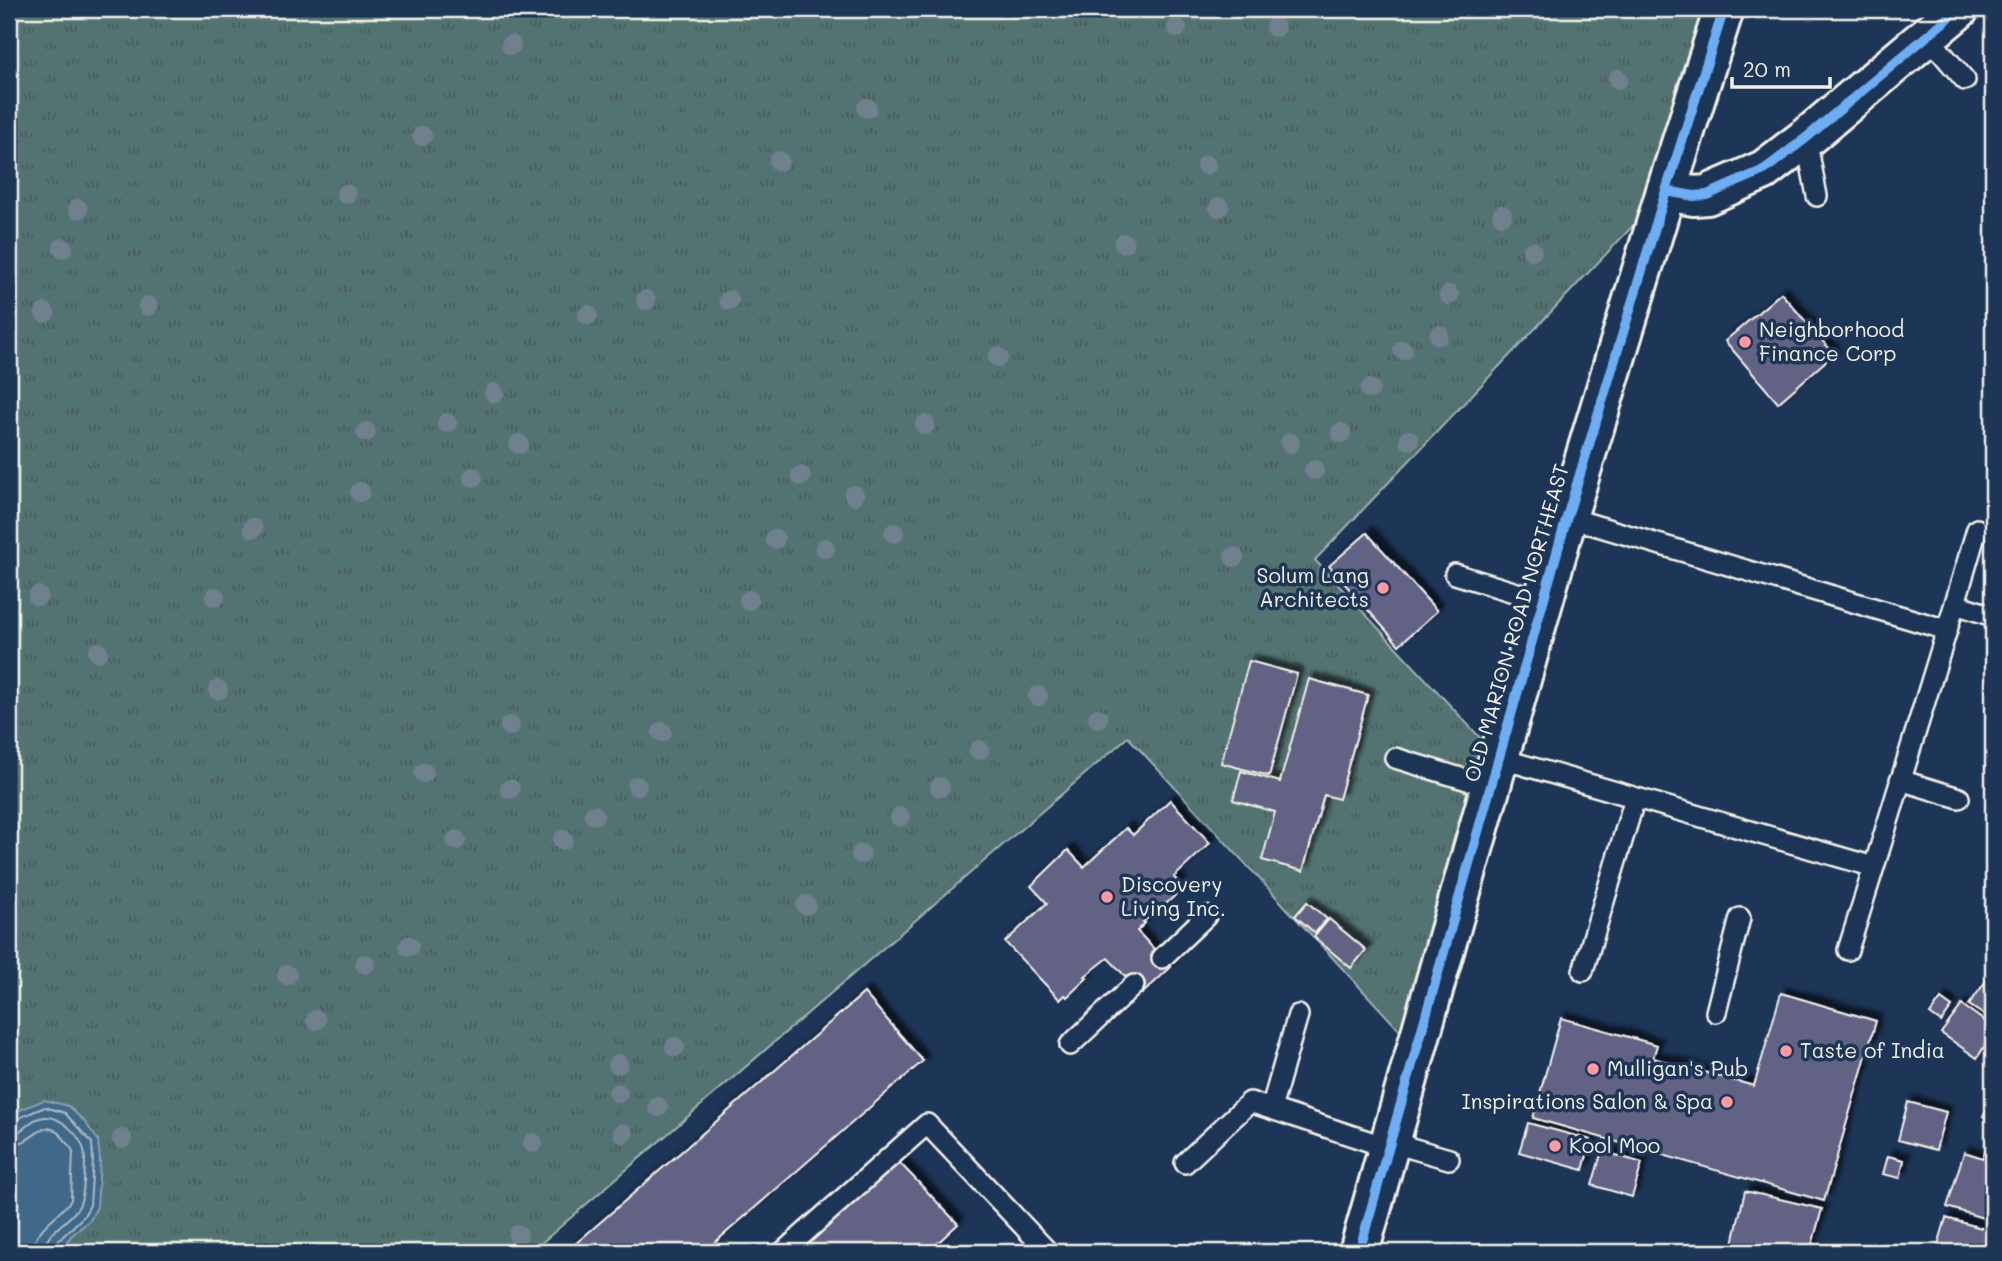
<svg xmlns="http://www.w3.org/2000/svg" width="2002" height="1261" font-family="Mali,sans-serif">
	<style>
		.grass { fill: url(#grass-tufts); stroke: #a3b2ae; stroke-width: 2 }
		.water { fill: #416889; stroke: #899faf; stroke-width: 2 }
		.lines { fill: none; stroke-linecap: round; stroke-linejoin: round }
		.shore { stroke: #acbac2; stroke-width: 2 }
		.building { fill: #626284; stroke: #f4f1e8; stroke-width: 2; filter: url(#shadow) }
		.service-casing { stroke: #f4f1e8; stroke-width: 24 }
		.tertiary-casing { stroke: #f4f1e8; stroke-width: 44 }
		.secondary-casing { stroke: #f4f1e8; stroke-width: 44 }
		.service { stroke: #1d3557; stroke-width: 19 }
		.tertiary { stroke: #1d3557; stroke-width: 38 }
		.secondary { stroke: #1d3557; stroke-width: 38 }
		.cycleway-casing { stroke: #1d3557; stroke-width: 15 }
		.cycleway { stroke: #6dadf4; stroke-width: 10 }
		.tree { fill: #70818d }
		.poi-dot { fill: #ff9aa2; stroke: #1d3557; stroke-width: 2.5 }
		.labels { text-anchor: middle; stroke-width: 7; stroke-linejoin: round; paint-order: stroke }
		.poi-label { font-size: 21px; fill: #f4f1e8; stroke: #1d3557; text-anchor: start }
		.street-label { font-size: 21px; fill: #f4f1e8; stroke: #1d3557 }
	</style>
	<defs>
		<pattern id="grass-tufts" width="24" height="20" patternUnits="userSpaceOnUse" patternTransform="scale(1.75)"><rect width="24" height="20" fill="#527373"/><path d="M3 7l-1-3M5 7V3M7 7l1-3M15 17l-1-3M17 17v-4M19 17l1-3" fill="none" stroke="#4d5b5a"/></pattern>
		<filter id="shadow"><feDropShadow dx="6" dy="-6" stdDeviation="2" flood-color="#0009"/></filter>
	</defs>
	<rect width="100%" height="100%" fill="#1d3557"/>
	<filter id="ink" filterUnits="userSpaceOnUse"><feTurbulence type="fractalNoise" baseFrequency=".0143" numOctaves="2"/><feDisplacementMap in="SourceGraphic" scale="14" xChannelSelector="R" yChannelSelector="G"/><feConvolveMatrix kernelMatrix="1 2 1 2 8 2 1 2 1" color-interpolation-filters="sRGB"/></filter>
	<g filter="url(#ink)">
		<path class="grass" d="M9 9H1724L1666 191 1315 560 1499 758 1417 1049 1128 737 531 1252H9Z"/>
		<path class="water" d="M44 1100 68 1106 84 1121 98 1140 100 1161 97 1207 90 1220 72 1235 58 1252H9V1125L15 1112Z"/>
		<g class="lines">
			<path class="shore" d="M9 1126 16 1124 21 1117 45 1107 65 1113 92 1143 93 1161 90 1205 84 1216 54 1245 52 1252
				M9 1135C24 1134 30 1116 47 1117 61 1117 78 1134 83 1147 87 1157 84 1197 79 1206 70 1223 45 1230 44 1252
				M9 1145C41 1144 42 1104 73 1151L71 1200C58 1218 34 1227 33 1252"/>
		</g>
		<path class="building" d="M1781 293 1834 354 1778 403 1725 341Z
			M1367 533 1437 611 1399 645 1329 566Z
			M1249 661 1297 674 1269 776 1221 763Z
			M1309 679 1368 695 1339 799 1324 795 1303 871 1262 860 1275 812 1233 800 1241 771 1280 782Z
			M1170 800 1210 843 1174 877 1181 886 1177 890 1179 892 1157 912 1156 911 1143 922 1145 923 1137 931 1171 967 1142 994 1108 958 1085 976 1087 978 1067 997 1065 995 1060 1000 1005 942 1047 903 1031 886 1068 850 1084 867 1126 828 1133 835Z
			M1307 902 1327 919 1315 933 1295 916Z
			M1329 919 1366 950 1351 968 1314 937Z
			M1993 971V1021L1969 1005Z
			M864 993 923 1061 704 1252H566Z
			M1781 993 1876 1021 1824 1201 1533 1118 1561 1018 1657 1045 1653 1058 1754 1086Z
			M1941 999 1952 1007 1941 1022 1930 1014Z
			M1962 1005 1993 1027V1033L1977 1058 1941 1033Z
			M1993 1096V1122L1983 1116Z
			M1908 1102 1946 1112 1936 1150 1898 1140Z
			M1528 1123 1591 1140 1583 1170 1519 1152Z
			M1986 1149 1993 1151V1221L1947 1207 1964 1152 1983 1158Z
			M1602 1151 1642 1163 1632 1197 1592 1185Z
			M1888 1156 1904 1160 1900 1178 1883 1174Z
			M895 1158 958 1224 928 1252H795Z
			M1745 1191 1822 1209 1810 1252H1731Z
			M1946 1218 1992 1231 1986 1252H1936Z"/>
		<g class="lines">
			<g class="service-casing">
				<path id="service" d="M1927 36 1965 80
					M1806 138 1817 196
					M1455 574 1543 601
					M1955 604 1993 616
					M1947 630 1977 529
					M1395 758 1490 787
					M1499 758 1874 867 1947 630 1567 517
					M1900 780 1959 798
					M1848 950 1874 867
					M1162 958 1206 916
					M1583 971 1635 798
					M1716 1012 1740 918
					M1070 1045 1134 985
					M1271 1109 1298 1015
					M1390 1142 1449 1159
					M1185 1163 1250 1102 1389 1148
					M783 1252 927 1124 1048 1252"/>
			</g>
			<g class="tertiary-casing">
				<path id="tertiary" d="M1666 191 1694 196 1707 195 1764 170 1806 138 1959 9"/>
			</g>
			<g class="secondary-casing">
				<path id="secondary" d="M1359 1252 1567 517 1666 191 1724 9"/>
			</g>
			<use href="#service" class="service"/>
			<use href="#tertiary" class="tertiary"/>
			<use href="#secondary" class="secondary"/>
			<g class="cycleway-casing">
				<path id="cycleway" d="M1666 191 1694 196 1707 195 1764 170 1806 138 1959 9
					M1359 1252 1567 517 1666 191 1724 9"/>
			</g>
			<use href="#cycleway" class="cycleway"/>
		</g>
		<g class="tree">
			<circle cx="1275" cy="27" r="10"/>
			<circle cx="1177" cy="28" r="10"/>
			<circle cx="511" cy="45" r="10"/>
			<circle cx="1618" cy="79" r="10"/>
			<circle cx="867" cy="108" r="10"/>
			<circle cx="422" cy="136" r="10"/>
			<circle cx="779" cy="161" r="10"/>
			<circle cx="1206" cy="165" r="10"/>
			<circle cx="346" cy="194" r="10"/>
			<circle cx="1219" cy="207" r="10"/>
			<circle cx="78" cy="209" r="10"/>
			<circle cx="1502" cy="215" r="10"/>
			<circle cx="1124" cy="243" r="10"/>
			<circle cx="63" cy="248" r="10"/>
			<circle cx="1532" cy="251" r="10"/>
			<circle cx="1449" cy="295" r="10"/>
			<circle cx="646" cy="300" r="10"/>
			<circle cx="729" cy="300" r="10"/>
			<circle cx="148" cy="306" r="10"/>
			<circle cx="45" cy="313" r="10"/>
			<circle cx="588" cy="315" r="10"/>
			<circle cx="1439" cy="335" r="10"/>
			<circle cx="1403" cy="350" r="10"/>
			<circle cx="998" cy="357" r="10"/>
			<circle cx="1370" cy="389" r="10"/>
			<circle cx="494" cy="393" r="10"/>
			<circle cx="447" cy="423" r="10"/>
			<circle cx="925" cy="425" r="10"/>
			<circle cx="366" cy="432" r="10"/>
			<circle cx="1341" cy="433" r="10"/>
			<circle cx="1409" cy="440" r="10"/>
			<circle cx="1290" cy="443" r="10"/>
			<circle cx="519" cy="444" r="10"/>
			<circle cx="1314" cy="470" r="10"/>
			<circle cx="801" cy="476" r="10"/>
			<circle cx="473" cy="477" r="10"/>
			<circle cx="360" cy="492" r="10"/>
			<circle cx="854" cy="495" r="10"/>
			<circle cx="253" cy="528" r="10"/>
			<circle cx="894" cy="533" r="10"/>
			<circle cx="775" cy="539" r="10"/>
			<circle cx="825" cy="548" r="10"/>
			<circle cx="1234" cy="557" r="10"/>
			<circle cx="38" cy="596" r="10"/>
			<circle cx="215" cy="597" r="10"/>
			<circle cx="749" cy="600" r="10"/>
			<circle cx="98" cy="652" r="10"/>
			<circle cx="218" cy="690" r="10"/>
			<circle cx="1038" cy="696" r="10"/>
			<circle cx="1098" cy="718" r="10"/>
			<circle cx="510" cy="726" r="10"/>
			<circle cx="662" cy="732" r="10"/>
			<circle cx="979" cy="750" r="10"/>
			<circle cx="424" cy="773" r="10"/>
			<circle cx="637" cy="786" r="10"/>
			<circle cx="940" cy="787" r="10"/>
			<circle cx="510" cy="789" r="10"/>
			<circle cx="594" cy="815" r="10"/>
			<circle cx="900" cy="817" r="10"/>
			<circle cx="456" cy="840" r="10"/>
			<circle cx="563" cy="840" r="10"/>
			<circle cx="861" cy="854" r="10"/>
			<circle cx="806" cy="905" r="10"/>
			<circle cx="409" cy="946" r="10"/>
			<circle cx="365" cy="964" r="10"/>
			<circle cx="287" cy="975" r="10"/>
			<circle cx="316" cy="1020" r="10"/>
			<circle cx="675" cy="1047" r="10"/>
			<circle cx="618" cy="1064" r="10"/>
			<circle cx="618" cy="1093" r="10"/>
			<circle cx="658" cy="1107" r="10"/>
			<circle cx="623" cy="1133" r="10"/>
			<circle cx="122" cy="1139" r="10"/>
			<circle cx="533" cy="1143" r="10"/>
			<circle cx="518" cy="1235" r="10"/>
		</g>
	</g>
	<g class="poi-dot">
		<circle cx="1745" cy="342" r="7"/>
		<circle cx="1383" cy="588" r="7"/>
		<circle cx="1107" cy="897" r="7"/>
		<circle cx="1786" cy="1051" r="7"/>
		<circle cx="1593" cy="1069" r="7"/>
		<circle cx="1727" cy="1102" r="7"/>
		<circle cx="1555" cy="1146" r="7"/>
	</g>
	<g class="labels">
		<g class="poi-label">
			<text x="1759" y="337">Neighborhood<tspan x="1759" dy="24">Finance Corp</tspan></text>
			<text x="1369" y="583" text-anchor="end">Solum Lang<tspan x="1369" dy="24">Architects</tspan></text>
			<text x="1121" y="892">Discovery<tspan x="1121" dy="24">Living Inc.</tspan></text>
			<text x="1800" y="1058">Taste of India</text>
			<text x="1607" y="1076">Mulligan's Pub</text>
			<text x="1713" y="1109" text-anchor="end">Inspirations Salon &amp; Spa</text>
			<text x="1569" y="1153">Kool Moo</text>
		</g>
		<g class="street-label">
			<text transform="translate(1517 623) rotate(-74)" y="7">OLD MARION ROAD NORTHEAST</text>
		</g>
	</g>
	<rect width="2002" height="1261" fill="none" stroke="#1d3557" stroke-width="35"/>
	<rect x="18" y="18" width="1967" height="1226" fill="none" stroke="#f4f1e8" stroke-width="2.5" filter="url(#ink)"/>
	<path d="M1732 77v10h98v-10" fill="none" stroke="#f4f1e8" stroke-width="3.5"/>
	<text x="1743" y="77" font-size="21" fill="#f4f1e8" stroke="#1d3557" stroke-width="5" paint-order="stroke">20 m</text>
</svg>
